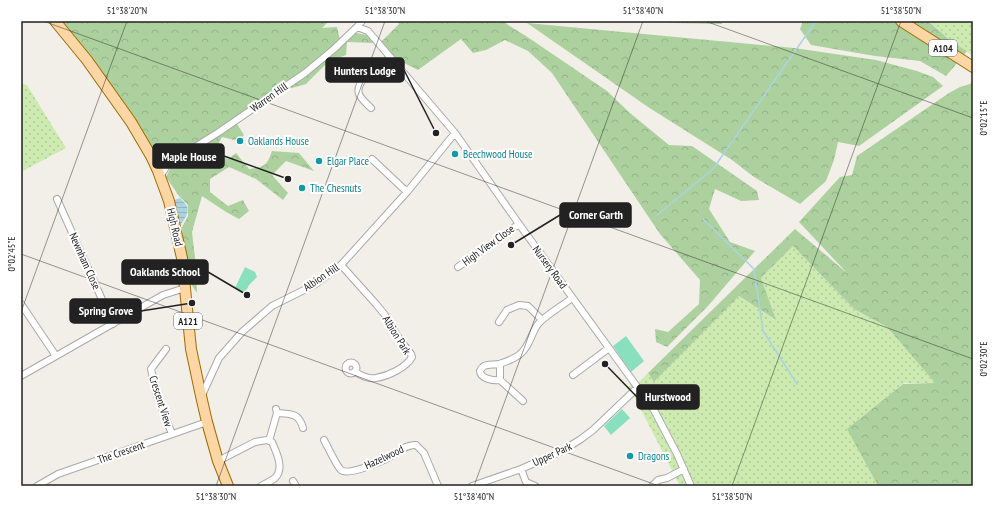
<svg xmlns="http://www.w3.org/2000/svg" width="994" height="507" font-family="'PT Sans Narrow',sans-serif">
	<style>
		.grass { fill: url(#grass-dots) }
		.forest { fill: url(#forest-crowns) }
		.pitch { fill: #88e0be }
		.water { fill: url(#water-rules) }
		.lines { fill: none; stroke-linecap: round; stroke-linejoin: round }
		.stream { stroke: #aad3df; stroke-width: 1.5 }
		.minor-casing { stroke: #a9a9a9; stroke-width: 8 }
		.primary-casing { stroke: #a06b00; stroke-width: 12 }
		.minor { stroke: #fff; stroke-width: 6 }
		.primary { stroke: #fcd6a4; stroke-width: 10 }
		.ticks { fill: none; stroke: #222; stroke-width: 1; stroke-opacity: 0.45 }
		.culture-dot { fill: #0f9aa8; stroke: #fff; stroke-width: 1.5 }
		.labels { text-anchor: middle; stroke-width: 4; stroke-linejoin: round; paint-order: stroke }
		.shield { fill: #fff; stroke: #646464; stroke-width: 1 }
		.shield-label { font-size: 10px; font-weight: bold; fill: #222 }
		.street-label { font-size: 11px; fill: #222; stroke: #fff }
		.culture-label { font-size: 11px; fill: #0d838f; stroke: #fff; text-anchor: start }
		.leader { fill: none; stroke: #222; stroke-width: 1.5 }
		.callout-dot { fill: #222; stroke: #fff; stroke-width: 1.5 }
		.callout { fill: #222; stroke: #222; stroke-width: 1.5 }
		.callout-label { font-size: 12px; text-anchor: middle; font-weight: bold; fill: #fff }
		.neatline { fill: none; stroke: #222; stroke-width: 1.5 }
		.ticks-label { font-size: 10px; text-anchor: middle; fill: #222 }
	</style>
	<defs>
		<pattern id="grass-dots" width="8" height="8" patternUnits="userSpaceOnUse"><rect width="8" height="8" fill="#cdebb0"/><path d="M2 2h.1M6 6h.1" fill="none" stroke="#b0c997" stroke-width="1.8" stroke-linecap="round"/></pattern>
		<pattern id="forest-crowns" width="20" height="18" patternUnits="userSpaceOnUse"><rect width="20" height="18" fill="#add19e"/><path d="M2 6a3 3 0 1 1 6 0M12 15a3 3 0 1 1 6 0" fill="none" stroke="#95b388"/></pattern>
		<pattern id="water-rules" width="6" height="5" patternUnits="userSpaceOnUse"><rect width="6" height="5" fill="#aad3df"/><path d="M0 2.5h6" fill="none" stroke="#92b5bf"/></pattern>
	</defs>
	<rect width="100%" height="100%" fill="#f2efe9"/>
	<path class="grass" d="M928 21H973V56L952 42Z
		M21 83 27 85 66 148 21 172Z
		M793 246 854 309 887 327 935 383H904L848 429 878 486H680L634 396 628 386 638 383 648 373 654 382 739 296 775 320 761 278Z"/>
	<path class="forest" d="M58 21H329L322 28 337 27 340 40 351 32 367 35 374 43 347 42 346 55 328 62 306 84 264 96 235 121 244 135 238 141 222 137 213 154 228 159 236 153 249 169C264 167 267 166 272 151L299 153 314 171 286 161 272 175 288 193 283 200 256 179 229 167 210 179V192L228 206 243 200 249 211 239 219 226 212 202 196 192 232 196 266 197 293 187 278 182 227 188 216V205L179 196 166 177 173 163 162 164 159 163Z
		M397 21H504L508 25 526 36 607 91 630 113 669 145 692 146 757 191 759 200 741 201 715 189 709 209 730 242 755 251 708 306 667 347 656 342 655 329 668 332 699 304 700 280 660 234 552 73 528 51 505 40 486 50 473 53 461 39 418 70 392 57 381 42 399 24Z
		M655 21H721L722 24 672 23Z
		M803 21H894L958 62 946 76 920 61 875 56 811 45 800 29Z
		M908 21H928L952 42 967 51 963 56Z
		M527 23 794 48 876 60 917 71 933 77 943 86 859 146 838 142 834 160 826 181 800 204 754 177 732 160 648 107Z
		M973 80V486H878L847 429 903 384 935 383 887 327 854 309 793 246 761 278 776 320 739 296 654 382 648 373 795 229 847 273 799 222 840 177 852 175 857 156 949 93 960 87 970 84Z"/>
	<path class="pitch" d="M245 267 255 272 257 277 249 285 245 293 235 288Z
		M626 336 644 361 631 372 613 346Z
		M622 409 630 418 611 435 604 426Z"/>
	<path class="water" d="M180 198C182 200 185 203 187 206 190 212 183 223 178 226L172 201Z"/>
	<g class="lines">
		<path class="stream" d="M657 215 713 169 816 21
			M703 219 754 269 763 331 797 384"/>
		<g class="minor-casing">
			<path id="minor" d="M357 27 368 31 455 133 519 224 654 410 677 454 691 486
				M371 108C367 104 361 99 359 94 354 80 381 65 390 58
				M372 159 407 192
				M160 177 168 164 219 132 305 73 334 49 357 27 362 21
				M57 199 113 324
				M341 265 376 304 385 315 398 337 411 354 412 357C406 368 388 376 376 378 369 379 360 376 355 371
				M458 267 519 224
				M21 304 56 356
				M499 322 507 310 519 305 528 306 542 320
				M166 349 151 369 157 396 172 434
				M345.5 368a5.5 5.5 0 1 1 11 0a5.5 5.5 0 1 1-11 0Z
				M500 364V380
				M573 375 609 348
				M21 376 163 295 185 288
				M201 396 203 393 219 358 242 332 272 306 314 285 341 265 407 192 455 133
				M523 401 500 380C495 381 480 379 480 371 481 369 482 367 484 366 488 364 494 365 499 364 506 362 513 359 519 355 529 348 531 334 538 324 546 315 562 306 572 298
				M277 413C291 414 299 413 303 428
				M324 440C328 447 336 465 341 470 349 476 379 462 388 458 397 453 406 444 416 445L424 453 438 486
				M269 441 277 413 276 409
				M218 461 255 442 267 440 272 442C276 452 285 468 275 478 271 481 265 484 261 486
				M521 469 526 482 535 486
				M293 481 296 486
				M37 486 58 474 207 422
				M472 486 521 469 548 457 562 451 581 439 593 430 637 388
				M652 486 658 480 667 478 684 469"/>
		</g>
		<g class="primary-casing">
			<path id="primary" d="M55 21 87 60 131 122 151 156 158 171 169 201 182 258 191 349 201 396 207 422 218 461 228 486
				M901 21 973 67"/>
		</g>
		<use href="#minor" class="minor"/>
		<use href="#primary" class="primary"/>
	</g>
	<path class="ticks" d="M43 21 973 359M705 21 973 118M21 254 659 486M21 312 127 21M216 486 385 21M474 486 643 21M732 486 901 21"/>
	<g class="culture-dot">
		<circle cx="240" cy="141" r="4"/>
		<circle cx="455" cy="154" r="4"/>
		<circle cx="319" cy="161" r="4"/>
		<circle cx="302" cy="188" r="4"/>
		<circle cx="630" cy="456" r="4"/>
	</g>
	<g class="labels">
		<g class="shield">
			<rect x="929" y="40" width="28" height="16" rx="3"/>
			<rect x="174" y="313" width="28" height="16" rx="3"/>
		</g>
		<g class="shield-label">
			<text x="943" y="52">A104</text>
			<text x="188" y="325">A121</text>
		</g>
		<g class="street-label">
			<text transform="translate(269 97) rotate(-35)" y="4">Warren Hill</text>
			<text transform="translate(175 227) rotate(77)" y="4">High Road</text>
			<text transform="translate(488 245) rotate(-36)" y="4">High View Close</text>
			<text transform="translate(85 261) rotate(66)" y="4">Newnham Close</text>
			<text transform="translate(550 267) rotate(54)" y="4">Nursery Road</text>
			<text transform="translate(321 277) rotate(-34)" y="4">Albion Hill</text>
			<text transform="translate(397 335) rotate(58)" y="4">Albion Park</text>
			<text transform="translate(161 401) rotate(72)" y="4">Crescent View</text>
			<text transform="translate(121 452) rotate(-19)" y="4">The Crescent</text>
			<text transform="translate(552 454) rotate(-25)" y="4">Upper Park</text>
			<text transform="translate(384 457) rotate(-25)" y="4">Hazelwood</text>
		</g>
		<g class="culture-label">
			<text x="248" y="145">Oaklands House</text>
			<text x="463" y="158">Beechwood House</text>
			<text x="327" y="165">Elgar Place</text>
			<text x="310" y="192">The Chesnuts</text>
			<text x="638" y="460">Dragons</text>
		</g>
	</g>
	<path class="leader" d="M436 133L404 70M288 179L224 156M511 245L560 215M247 295L208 272M192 303L141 311M605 364L637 397"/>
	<g class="callout-dot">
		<circle cx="436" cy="133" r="4"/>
		<circle cx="288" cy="179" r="4"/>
		<circle cx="511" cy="245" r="4"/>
		<circle cx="247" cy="295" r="4"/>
		<circle cx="192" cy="303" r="4"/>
		<circle cx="605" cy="364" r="4"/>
	</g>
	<g class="callout">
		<rect x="326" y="58" width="78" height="24" rx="4"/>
		<rect x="153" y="144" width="71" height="24" rx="4"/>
		<rect x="560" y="203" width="71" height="24" rx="4"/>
		<rect x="122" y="260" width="86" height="24" rx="4"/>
		<rect x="70" y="299" width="71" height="24" rx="4"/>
		<rect x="637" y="385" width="62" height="24" rx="4"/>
	</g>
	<g class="callout-label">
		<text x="365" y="75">Hunters Lodge</text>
		<text x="189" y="161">Maple House</text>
		<text x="596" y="219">Corner Garth</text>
		<text x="165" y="276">Oaklands School</text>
		<text x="106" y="315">Spring Grove</text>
		<text x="668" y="401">Hurstwood</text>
	</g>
	<rect width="994" height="507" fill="none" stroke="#ffffff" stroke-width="44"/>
	<rect x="22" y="22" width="950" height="463" class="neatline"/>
	<g class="ticks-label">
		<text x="127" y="14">51°38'20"N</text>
		<text x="385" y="14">51°38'30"N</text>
		<text x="643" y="14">51°38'40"N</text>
		<text x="901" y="14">51°38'50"N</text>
		<text transform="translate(983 118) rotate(-90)" y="4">0°02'15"E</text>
		<text transform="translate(11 254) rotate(-90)" y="4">0°02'45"E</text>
		<text transform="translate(983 359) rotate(-90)" y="4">0°02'30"E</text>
		<text x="216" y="500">51°38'30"N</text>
		<text x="474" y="500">51°38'40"N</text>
		<text x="732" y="500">51°38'50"N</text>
	</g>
</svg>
